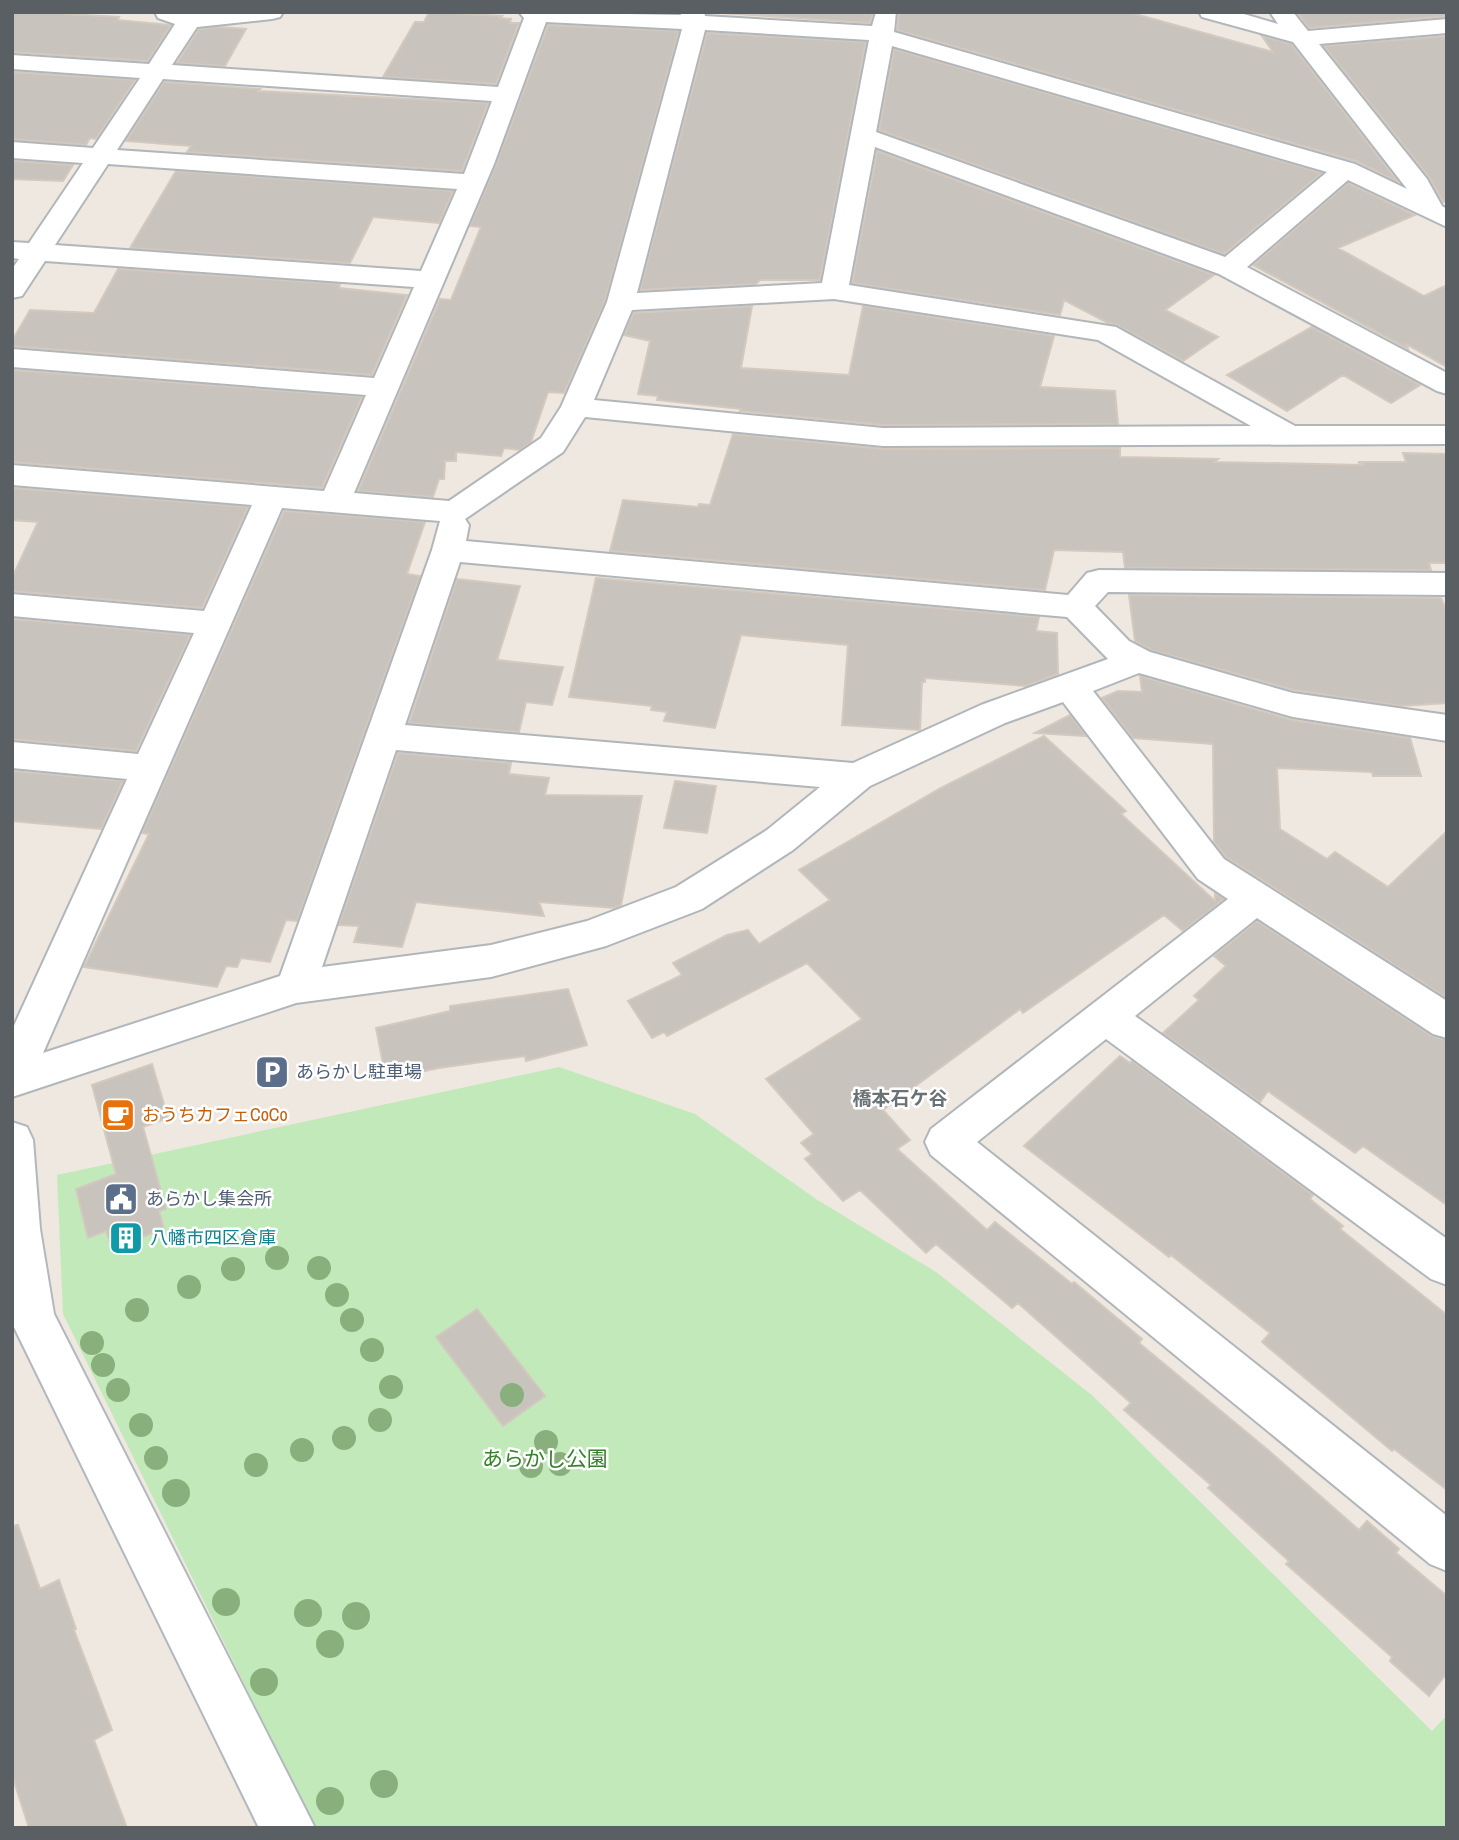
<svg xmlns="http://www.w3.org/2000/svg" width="1459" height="1840" font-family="'Archivo Narrow','Noto Sans JP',sans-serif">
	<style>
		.green { fill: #c2e9b9 }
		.building { fill: #c9c3bd; stroke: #d3c9be; stroke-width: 2 }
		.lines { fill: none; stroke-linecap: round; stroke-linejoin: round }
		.street-casing { stroke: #b1b6ba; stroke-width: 4 }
		.secondary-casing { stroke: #b2b8bd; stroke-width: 4 }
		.street { fill: #fff; fill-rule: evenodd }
		.secondary { fill: #fff; fill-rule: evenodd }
		.tree { fill: #89b07c }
		.labels { text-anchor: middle; stroke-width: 5; stroke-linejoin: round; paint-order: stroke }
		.service-label { font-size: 18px; fill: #4e5e75; stroke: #fff; text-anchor: start }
		.food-label { font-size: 18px; fill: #c56008; stroke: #fff; text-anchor: start }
		.culture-label { font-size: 18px; fill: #0d838f; stroke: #fff; text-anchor: start }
		.neighbourhood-label { font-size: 19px; font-weight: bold; fill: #6a7275; stroke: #fff }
		.near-park-label { font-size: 21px; fill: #36822a; stroke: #fff }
	</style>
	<rect width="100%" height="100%" fill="#eee8e0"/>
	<path class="green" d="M559 1067 695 1114 816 1199 936 1272 1093 1396 1432 1731 1447 1715V1828H315L63 1314 57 1175Z"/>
	<path class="building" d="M12 12H68L66 14 119 17 117 20 171 25 148 61 12 52Z
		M429 12 502 16 500 18 511 19 510 23H519L496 84 383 77 415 22H424Z
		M707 12H873L870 23Z
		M899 12H1128L1273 52 1262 36 1291 44 1398 182 1356 161 897 30Z
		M1297 12H1447V16L1309 28Z
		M548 25 679 31 605 301 564 393 548 392 531 442 520 450 504 448 501 456 456 452V461H445L444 479H439L433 497 358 491 440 299 451 300 481 227 470 226 496 165Z
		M220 27 246 29 225 66 177 63 199 29Z
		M707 33 866 42 820 280H760L756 284 640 290Z
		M1447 36V201L1443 202 1429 177 1324 46Z
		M894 49 1322 173 1224 254 879 130Z
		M12 72 135 80 96 139 90 138 86 145 12 139Z
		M164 82 260 89 258 91 488 103 462 171 187 152 191 146 126 141Z
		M877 151 1214 275 1165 310 1218 337 1183 361 1117 325 1108 323 1064 300 1060 315 852 283Z
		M12 161 73 165 63 181 12 179Z
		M176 171 453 191 439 223 373 217 350 263 130 248Z
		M1348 183 1415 215 1338 248 1424 296 1447 285V367L1406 344 1408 349 1253 265Z
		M118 269 340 284 339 288 407 295 372 375 12 346V341L30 310 94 313Z
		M752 306 741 368 849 375 863 306 1054 336 1040 387 1115 391 1118 424 883 425 740 411 741 409 657 400 658 396 638 394 650 341 624 335 634 313Z
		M1312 327 1420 385 1391 403 1343 375 1287 411 1227 375Z
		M12 370 362 397 322 488 12 462Z
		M733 434 883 449 1120 448V457L1218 459 1214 462 1364 465 1358 462H1406L1403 453 1447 454V563H1429L1431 570 1125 568 1123 552 1054 550 1045 590 610 551 623 500 698 507 699 504 710 505Z
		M12 488 248 507 202 608 12 591V578L38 522 12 520Z
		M284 511 425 522 407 574 420 576 297 921 286 920 270 962 241 958 237 967 226 966 217 987 84 967 149 834 142 833Z
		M596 578 1039 617 1036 631 1057 633 1058 674 1026 686 925 678V682H922L920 730 842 725 848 645 741 635 715 728 664 721 667 712 651 710 652 706 569 697Z
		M457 579 520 586 497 660 563 667 552 705 526 702 519 732 409 723Z
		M1129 595 1441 598 1447 612V703L1400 706 1294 690 1151 650 1135 641Z
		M12 619 190 635 136 751 12 739Z
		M1140 676 1292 720 1410 738 1421 776H1373L1372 772 1277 768 1280 829 1327 859 1335 852 1388 887 1447 831V998L1226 857 1214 842 1213 744 1133 738 1102 698 1118 691 1142 692Z
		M1070 715 1086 736 1035 733Z
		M1044 736 1126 811 1121 814 1215 901V894L1224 899 1183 931 1164 915 1023 1013 1020 1009 883 1110 910 1140 897 1149 987 1230 995 1222 1072 1284 1074 1282 1142 1339 1139 1343 1268 1450 1359 1530 1367 1521 1399 1549 1396 1553 1447 1596V1673L1429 1696 1390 1661 1392 1657 1286 1564 1289 1561 1208 1488 1211 1485 1124 1410 1131 1403 1018 1303 1012 1308 936 1244 926 1253 860 1190 843 1201 805 1159 812 1154 801 1143 814 1134 766 1079 862 1019 807 963 667 1036 664 1032 652 1038 628 1001 682 975 673 963 727 935 748 930 759 944 830 900 799 870 941 788Z
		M398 753 511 763 509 774 549 778 545 795 642 796 621 905 614 908 539 902 544 916 416 902 402 947 354 942 359 926 339 925Z
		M12 771 123 781 101 829 12 821Z
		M675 781 716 786 707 833 664 828Z
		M1257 921 1432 1036 1447 1040V1205L1363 1146 1355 1153 1268 1091 1260 1102 1163 1033 1199 1000 1194 996 1226 966 1214 956Z
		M568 989 587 1045 526 1061 525 1056 439 1068 386 1079 376 1028 450 1011V1006Z
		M1120 1056 1130 1063 1132 1061 1313 1195 1310 1199 1343 1226 1340 1229 1447 1315V1490L1394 1449 1392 1451 1262 1342 1270 1333 1171 1255 1169 1257 1024 1146Z
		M152 1064 168 1118 143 1127 166 1209 159 1211 164 1229 112 1248 106 1231 88 1238 76 1189 116 1174 92 1085Z
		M477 1309 545 1396 503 1426 436 1337Z
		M18 1525 40 1589 59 1580 76 1629 74 1630 112 1730 94 1740 127 1828H29L12 1775V1526Z"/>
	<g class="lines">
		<g class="street-casing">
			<path id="street" d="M155 12H283L280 17 272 19 197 27 172 65 498 87 524 18 519 12 681 15 680 12H704L705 16 872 26 876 12H896L894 32 1355 164 1407 189 1293 42 1202 17 1199 12H1237L1278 24 1270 12H1293L1308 31 1447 19V33L1319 44 1427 179 1442 206 1447 209V227L1348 180 1247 267 1447 373V394L1437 391 1219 274 875 147 849 285 1116 327 1295 426H1447V444L883 446 585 417 563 452 465 519 469 525 466 541 1068 595 1087 573 1099 570 1447 573V595L1108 592 1095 606 1129 641 1150 652 1293 693 1447 715V741L1293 717 1139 673 1093 691 1224 859 1447 1001V1038L1433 1034 1257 918 1135 1016 1447 1239V1285L1431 1279 1106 1039 977 1142 1447 1516V1571L1430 1564 931 1155 925 1142 931 1129 1228 899 1198 879 1063 702 1005 723 870 786 793 850 702 909 606 946 491 977 296 1003 12 1097V1030L127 779 12 768V742L138 754 194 633 12 616V594L204 611 252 505 12 485V465L324 491 366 395 12 367V349L374 378 414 287 45 261 22 296 12 298V269L19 259 12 258V242L29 243 83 163 12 158V142L93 148 140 78 12 69V55L149 64 175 24 158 18ZM546 22 682 29 607 302 561 407 541 438 449 501 354 493 494 164ZM705 30 869 40 822 283 637 293ZM892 46 1327 172 1225 257 876 132ZM163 79 492 101 464 174 117 150ZM108 164 457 189 421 271 55 245ZM834 299 1098 340 1251 426 883 428 594 400 632 310ZM282 508 440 521 432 550 280 976 43 1053ZM460 562 1067 617 1108 659 981 705 853 763 405 725ZM396 750 820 787 767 830 676 887 587 921 491 945 322 967Z"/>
		</g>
		<g class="secondary-casing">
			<path id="secondary" d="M12 1122 27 1127 33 1140 40 1229 54 1314 315 1828H259L12 1323Z"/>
		</g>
		<use href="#street" class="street"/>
		<use href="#secondary" class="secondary"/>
	</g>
	<g class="tree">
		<circle cx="277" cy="1258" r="12"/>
		<circle cx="319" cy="1268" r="12"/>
		<circle cx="233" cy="1269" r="12"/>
		<circle cx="189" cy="1287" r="12"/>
		<circle cx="337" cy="1295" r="12"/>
		<circle cx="137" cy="1310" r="12"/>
		<circle cx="352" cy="1320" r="12"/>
		<circle cx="92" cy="1343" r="12"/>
		<circle cx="372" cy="1350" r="12"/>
		<circle cx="103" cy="1365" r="12"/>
		<circle cx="391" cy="1387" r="12"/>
		<circle cx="118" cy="1390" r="12"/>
		<circle cx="512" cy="1395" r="12"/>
		<circle cx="380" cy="1420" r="12"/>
		<circle cx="141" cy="1425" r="12"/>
		<circle cx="344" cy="1438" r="12"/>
		<circle cx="546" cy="1442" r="12"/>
		<circle cx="302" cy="1450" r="12"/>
		<circle cx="156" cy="1458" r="12"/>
		<circle cx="560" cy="1464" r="12"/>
		<circle cx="256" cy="1465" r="12"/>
		<circle cx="531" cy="1466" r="12"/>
		<circle cx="176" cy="1493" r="14"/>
		<circle cx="226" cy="1602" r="14"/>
		<circle cx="308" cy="1613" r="14"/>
		<circle cx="356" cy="1616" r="14"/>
		<circle cx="330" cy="1644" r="14"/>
		<circle cx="264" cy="1682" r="14"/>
		<circle cx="384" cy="1784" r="14"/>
		<circle cx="330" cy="1801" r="14"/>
	</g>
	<defs>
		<g id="parking-square" transform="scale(1.75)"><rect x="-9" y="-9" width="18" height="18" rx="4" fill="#5c6f8a" stroke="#fff"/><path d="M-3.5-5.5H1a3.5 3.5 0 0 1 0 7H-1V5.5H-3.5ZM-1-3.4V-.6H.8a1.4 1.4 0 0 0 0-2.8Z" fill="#fff"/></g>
		<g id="cafe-square" transform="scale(1.75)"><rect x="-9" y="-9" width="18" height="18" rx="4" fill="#e8710a" stroke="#fff"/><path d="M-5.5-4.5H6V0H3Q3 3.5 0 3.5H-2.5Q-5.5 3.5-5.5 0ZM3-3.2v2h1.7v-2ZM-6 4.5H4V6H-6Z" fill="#fff"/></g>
		<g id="civic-square" transform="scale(1.75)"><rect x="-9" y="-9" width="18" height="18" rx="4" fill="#5c6f8a" stroke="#fff"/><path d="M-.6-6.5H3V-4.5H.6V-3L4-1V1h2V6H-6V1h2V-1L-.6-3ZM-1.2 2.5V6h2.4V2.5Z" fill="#fff"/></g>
		<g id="building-square" transform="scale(1.75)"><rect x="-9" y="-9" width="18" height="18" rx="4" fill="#0f9aa8" stroke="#fff"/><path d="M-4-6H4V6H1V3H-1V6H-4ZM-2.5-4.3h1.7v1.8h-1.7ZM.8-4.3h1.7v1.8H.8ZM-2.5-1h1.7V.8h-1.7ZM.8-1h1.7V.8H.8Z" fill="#fff"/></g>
	</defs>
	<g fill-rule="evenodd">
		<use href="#parking-square" x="272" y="1072"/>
		<use href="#cafe-square" x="118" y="1115"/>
		<use href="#civic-square" x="121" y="1199"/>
		<use href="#building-square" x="126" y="1238"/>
	</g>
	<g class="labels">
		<g class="service-label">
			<text x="296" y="1078">あらかし駐車場</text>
			<text x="146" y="1205">あらかし集会所</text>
		</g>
		<g class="food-label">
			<text x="142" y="1121">おうちカフェCoCo</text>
		</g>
		<g class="culture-label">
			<text x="150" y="1244">八幡市四区倉庫</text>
		</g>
		<g class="neighbourhood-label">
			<text x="900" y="1105">橋本石ケ谷</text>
		</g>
		<g class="near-park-label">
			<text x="545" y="1466">あらかし公園</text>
		</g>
	</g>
	<rect width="1459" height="1840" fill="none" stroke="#595f63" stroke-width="28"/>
</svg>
